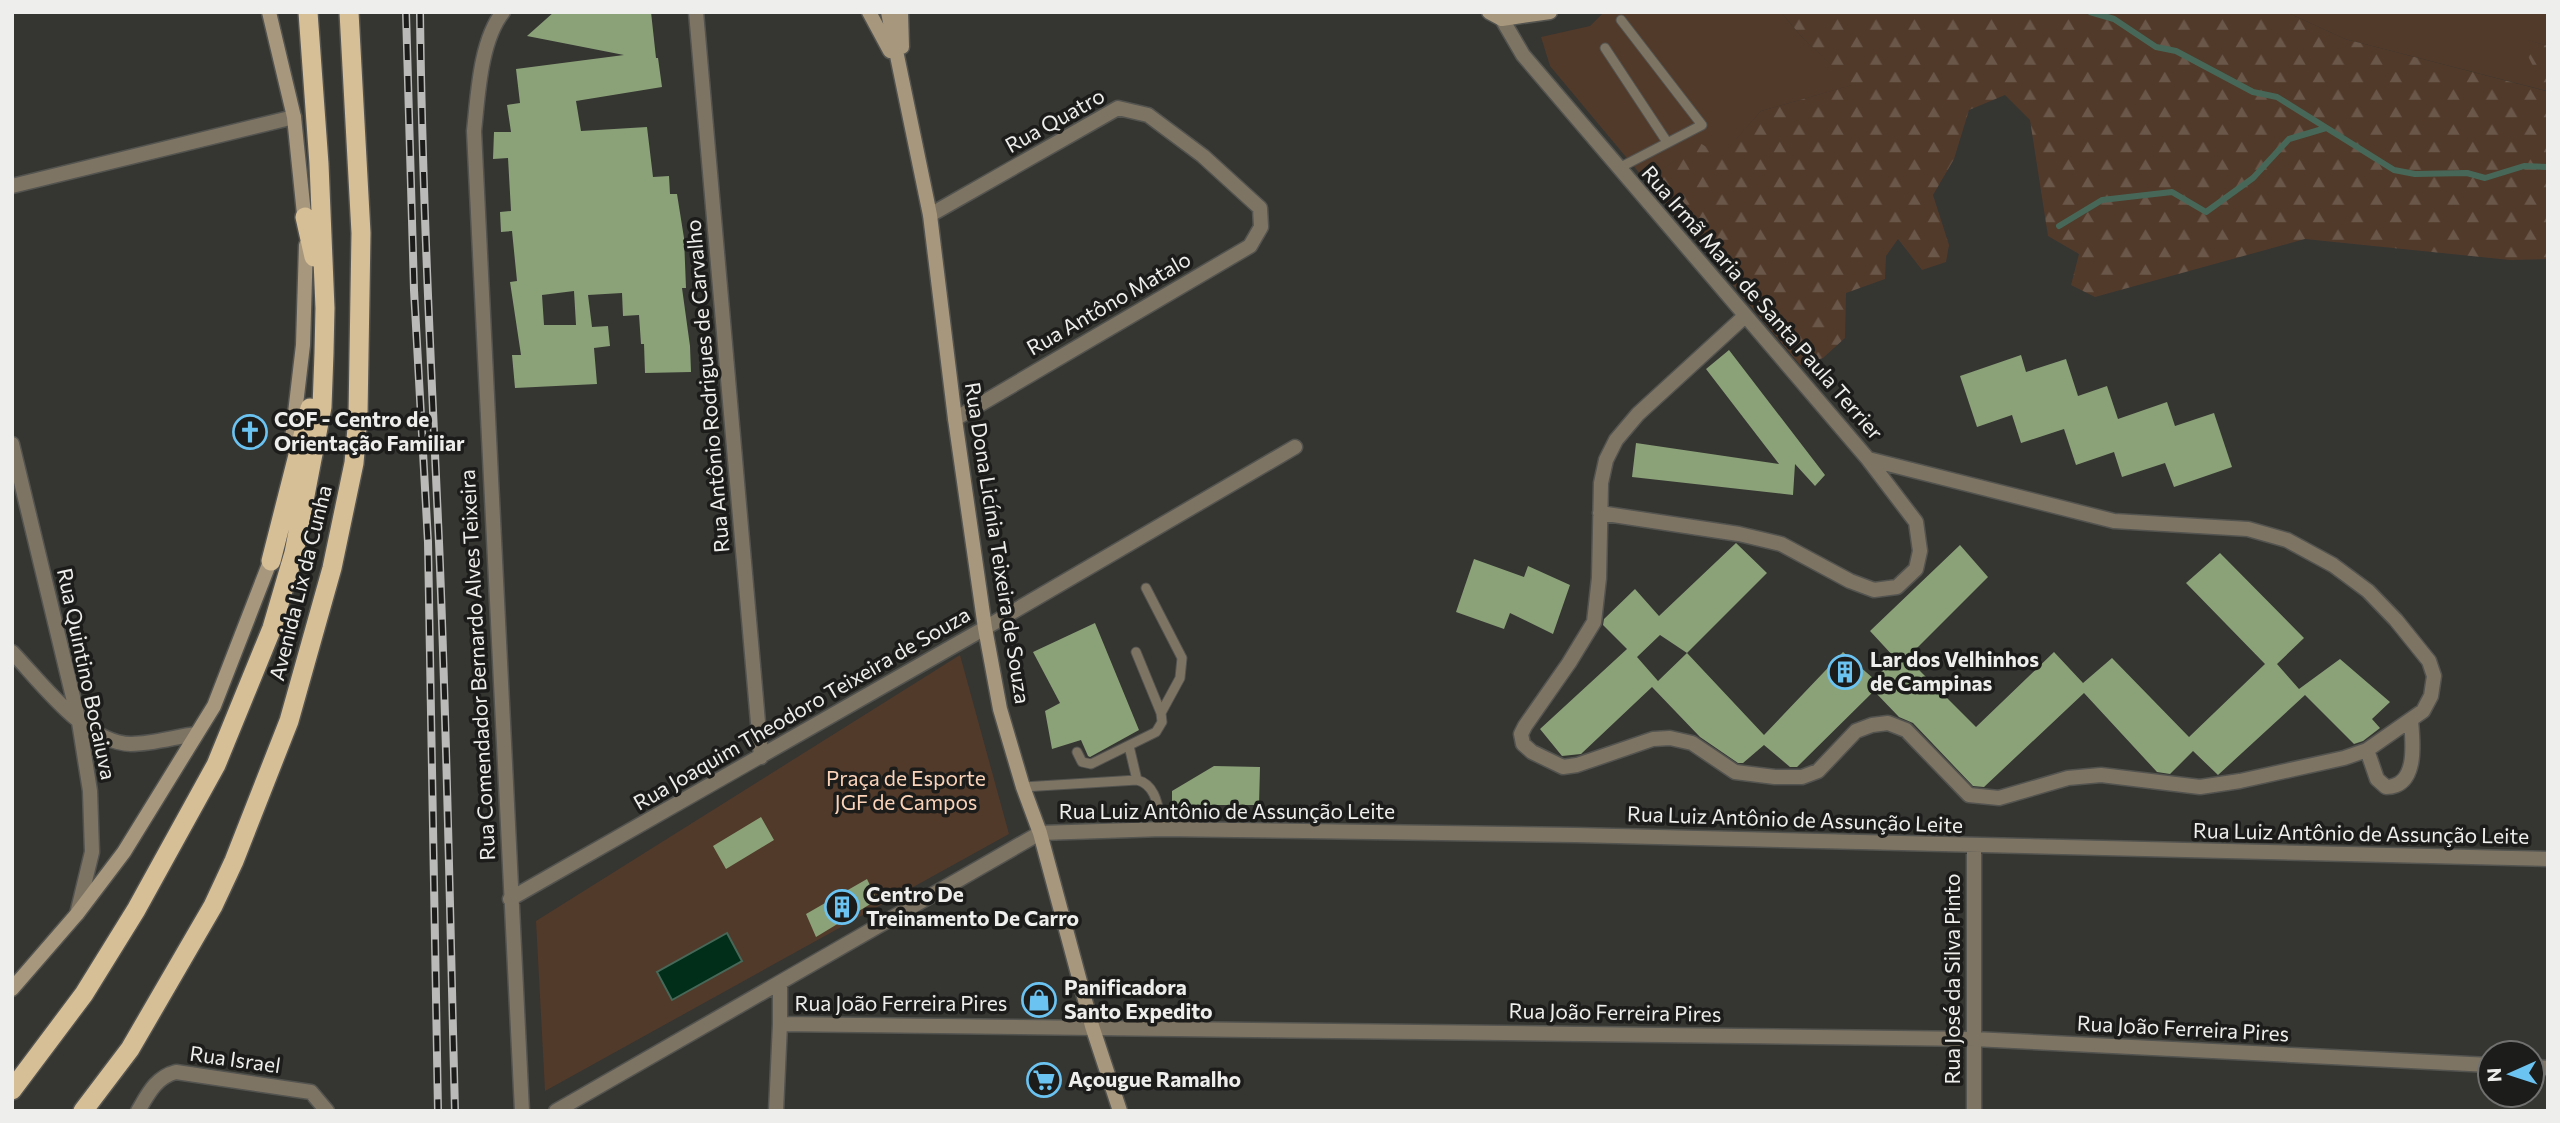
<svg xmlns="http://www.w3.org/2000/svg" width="2560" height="1123" font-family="Commissioner,sans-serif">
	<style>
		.green { fill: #513a2a }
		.forest { fill: url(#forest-firs) }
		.water { fill: #002e19; stroke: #476858; stroke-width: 2 }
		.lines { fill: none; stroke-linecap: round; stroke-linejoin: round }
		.stream { stroke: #476858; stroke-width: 6 }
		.building { fill: #8ba279; fill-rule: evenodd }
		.service-casing { stroke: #535350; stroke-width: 11 }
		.minor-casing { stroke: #535350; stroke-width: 17 }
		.secondary-casing { stroke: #535350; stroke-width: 17 }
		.trunk-casing { stroke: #535350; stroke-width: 22 }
		.service { stroke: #7e7463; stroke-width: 9 }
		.minor { stroke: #7e7463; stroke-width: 14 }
		.secondary { stroke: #a7977c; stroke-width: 14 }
		.trunk { stroke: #d6be96; stroke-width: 19 }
		.rail-casing { stroke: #babab8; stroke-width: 8 }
		.rail { stroke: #1c1c1b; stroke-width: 5; stroke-dasharray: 16; stroke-linecap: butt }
		.labels { text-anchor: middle; stroke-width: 7; stroke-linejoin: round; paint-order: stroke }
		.street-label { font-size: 21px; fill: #eeeeec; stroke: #1c1c1b }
		.poi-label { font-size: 21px; font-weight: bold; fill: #eeeeec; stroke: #1c1c1b; text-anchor: start }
		.park-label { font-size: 21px; fill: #fad3b9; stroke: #1c1c1b }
	</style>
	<defs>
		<pattern id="forest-firs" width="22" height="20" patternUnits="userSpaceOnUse" patternTransform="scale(1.75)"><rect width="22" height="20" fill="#513a2a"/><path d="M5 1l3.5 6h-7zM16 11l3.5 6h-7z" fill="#6a5749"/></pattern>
	</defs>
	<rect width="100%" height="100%" fill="#353532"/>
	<path class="green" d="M1604 12H1781L1801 36 1853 85 1761 111 1721 157 1700 144 1646 181 1550 66 1541 37 1590 26Z
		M2286 12H2548V46L2519 38 2547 91 2345 39Z
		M960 655 1009 834 545 1091 536 921Z"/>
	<path class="forest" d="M1781 12H2286L2345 39 2546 91 2518 37 2548 46V259L2510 260 2305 239 2095 297 2071 285 2079 254 2048 236 2030 120 2005 95 1969 110 1954 159 1933 195 1949 245 1946 262 1922 270 1898 239 1886 256 1885 279 1846 293 1845 338 1823 358 1800 365 1646 181 1700 143 1721 156 1761 111 1852 85 1801 36Z"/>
	<path class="water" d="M727 933 742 961 672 1000 657 972Z"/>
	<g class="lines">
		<path class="stream" d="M2090 12 2114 19 2156 47 2176 51 2253 92 2277 97 2394 170 2415 174 2467 173 2485 178 2524 166 2548 167
			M2059 226 2102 200 2172 192 2206 212 2253 178 2289 139 2326 128"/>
	</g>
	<path class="building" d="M554 12H651L656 58H658L662 87 576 101 581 131 647 127 653 177 669 176 670 194H677L684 238 686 288H682L690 346 691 372 645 373 644 344H641L639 315 623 316 622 293 588 295 592 327 608 326 610 346 594 348 597 384 515 388 512 355H521L510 282 517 281 512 231 501 232 500 212 511 211 508 158 493 159 494 132H511L507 105 520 103 516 69 624 55 527 36ZM574 291 576 325H544L542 295Z
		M1729 350 1825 475 1815 486 1795 464 1793 495 1632 477 1636 443 1779 464 1706 369Z
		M2021 355 2026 372 2066 359 2078 396 2107 386 2118 419 2167 402 2175 426 2214 413 2232 467 2174 487 2165 463 2122 477 2114 452 2076 465 2064 429 2021 443 2012 415 1977 427 1960 376Z
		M1736 543 1767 573 1687 653 1764 735 1843 652 1874 679 1895 658 1870 631 1960 545 1988 577 1907 658 1976 727 2054 652 2083 683 2112 658 2189 737 2265 664 2186 583 2220 553 2304 638 2277 664 2299 689 2340 659 2390 702 2372 719 2380 728 2363 741 2354 744 2305 695 2218 775 2193 751 2170 774 2157 772 2084 693 1984 787 1973 786 1913 723 1899 717 1874 691 1797 767H1790L1764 745 1743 763H1738L1700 737 1652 687 1581 754 1562 756 1540 729 1627 649 1603 625 1604 619 1635 589 1659 616ZM1660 635 1687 653 1658 681 1637 657Z
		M1474 559 1524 577 1528 566 1570 585 1553 634 1510 613 1504 629 1456 612Z
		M1095 623 1139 730 1090 757 1088 756 1081 740 1052 749 1045 711 1060 703 1033 652Z
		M1214 766 1260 767 1259 805H1172V791Z
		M761 817 774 840 726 869 713 846Z
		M867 879 877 900 816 937 806 914Z"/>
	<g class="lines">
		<g class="service-casing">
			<path id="service" d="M1605 48 1667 142
				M1619 168 1702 125 1621 20
				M1146 588 1182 658 1180 678 1161 713
				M1129 746 1137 780
				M1077 752 1082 762 1091 764 1156 732 1162 722 1161 713 1136 652
				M1023 787 1137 780C1158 785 1158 811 1163 829"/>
		</g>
		<g class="minor-casing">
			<path id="minor" d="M503 12C480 41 478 95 474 131L522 1111
				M696 12 761 757
				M1502 19 1523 55 1868 459 2114 521 2248 529 2287 540 2333 565 2368 591 2396 620 2429 661 2434 676 2431 696 2423 711 2367 750 2344 758 2240 781 2200 787 2101 775 2068 778 1999 798 1969 795 1906 730 1888 723 1872 725 1856 731 1818 771 1802 777H1775L1735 772 1692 743 1670 738 1653 739 1577 765 1563 767 1532 752 1523 744 1521 734 1525 726 1569 663 1594 622 1599 578 1601 483 1606 460 1616 440 1638 414 1745 316
				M12 186 294 117
				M930 215 1118 108 1148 115 1203 156 1260 208 1261 227 1250 246 955 419
				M12 444 79 722 90 791 92 852 77 914
				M1600 513 1739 534 1781 544 1850 581 1874 590 1897 587 1916 569 1920 551 1916 522 1868 459
				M12 652C41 682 85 743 131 744 152 744 175 737 196 734
				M2367 750 2377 779 2386 787C2418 787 2413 743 2411 721
				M510 899 985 628 1295 447
				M780 983V1024L1974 1039 2490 1065
				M2532 1067 2548 1068
				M138 1111C148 1094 156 1077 176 1072L311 1092 327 1111
				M556 1111 1040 833 1163 829 1575 835 2548 859
				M776 1111 780 1024
				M1974 1111V847"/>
		</g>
		<g class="secondary-casing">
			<path id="secondary" d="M269 12 294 117 305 224
				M869 12 890 51
				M888 12 930 215 955 419 985 628 1000 709 1023 787 1040 833 1092 1026 1120 1111
				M901 12 902 47
				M1489 12 1502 19 1550 12
				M291 447 303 345 306 245
				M12 989 77 914 124 852 214 706 273 554"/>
		</g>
		<g class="trunk-casing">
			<path id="trunk" d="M305 217 314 257
				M271 561 310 408
				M12 1090 84 994 136 910 216 765 272 628 294 553 322 407 324 353 325 308 319 164 308 12
				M83 1111 130 1049 213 906 234 861 289 721 332 568 354 463 358 416 361 233 349 12"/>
		</g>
		<use href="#service" class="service"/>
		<use href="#minor" class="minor"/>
		<use href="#secondary" class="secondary"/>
		<use href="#trunk" class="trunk"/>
		<g class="rail-casing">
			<path id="rail" d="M406 12 414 290 428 542 438 1111
				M420 12C422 189 431 365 439 542 447 732 450 921 455 1111"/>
		</g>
		<use href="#rail" class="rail"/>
	</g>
	<defs>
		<g id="church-ring" transform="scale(1.75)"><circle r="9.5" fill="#1c1c1b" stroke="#6bc3f2" stroke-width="1.5"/><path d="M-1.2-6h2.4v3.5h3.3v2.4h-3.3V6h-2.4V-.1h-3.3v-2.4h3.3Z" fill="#6bc3f2"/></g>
		<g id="building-ring" transform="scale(1.75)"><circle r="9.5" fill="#1c1c1b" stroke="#6bc3f2" stroke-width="1.5"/><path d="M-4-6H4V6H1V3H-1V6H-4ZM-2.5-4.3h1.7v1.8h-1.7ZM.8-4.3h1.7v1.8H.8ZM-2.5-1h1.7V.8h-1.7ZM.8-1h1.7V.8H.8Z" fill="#6bc3f2"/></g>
		<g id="shop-ring" transform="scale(1.75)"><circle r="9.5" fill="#1c1c1b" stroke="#6bc3f2" stroke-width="1.5"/><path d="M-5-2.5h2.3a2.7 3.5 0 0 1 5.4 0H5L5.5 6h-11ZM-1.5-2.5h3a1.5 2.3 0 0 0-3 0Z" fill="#6bc3f2"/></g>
		<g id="supermarket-ring" transform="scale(1.75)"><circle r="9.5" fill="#1c1c1b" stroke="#6bc3f2" stroke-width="1.5"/><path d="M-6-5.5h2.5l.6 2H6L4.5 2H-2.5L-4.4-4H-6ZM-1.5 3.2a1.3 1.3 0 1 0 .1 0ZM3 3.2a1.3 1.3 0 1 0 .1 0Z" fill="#6bc3f2"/></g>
	</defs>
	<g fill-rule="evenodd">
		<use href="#church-ring" x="250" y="432"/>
		<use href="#building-ring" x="1845" y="672"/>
		<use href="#building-ring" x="842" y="907"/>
		<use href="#shop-ring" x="1039" y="1000"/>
		<use href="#supermarket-ring" x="1044" y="1080"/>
	</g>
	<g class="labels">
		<g class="street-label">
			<text transform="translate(1055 121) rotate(-29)" y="7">Rua Quatro</text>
			<text transform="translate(1762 303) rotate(49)" y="7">Rua Irmã Maria de Santa Paula Terrier</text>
			<text transform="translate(1109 304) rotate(-30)" y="7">Rua Antôno Matalo</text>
			<text transform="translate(708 386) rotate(-95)" y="7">Rua Antônio Rodrigues de Carvalho</text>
			<text transform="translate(997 543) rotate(81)" y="7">Rua Dona Licínia Teixeira de Souza</text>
			<text transform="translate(301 583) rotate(-76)" y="7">Avenida Lix da Cunha</text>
			<text transform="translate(478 665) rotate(-93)" y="7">Rua Comendador Bernardo Alves Teixeira</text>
			<text transform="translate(86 674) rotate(78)" y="7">Rua Quintino Bocaiuva</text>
			<text transform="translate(802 709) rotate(-30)" y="7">Rua Joaquim Theodoro Teixeira de Souza</text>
			<text x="1227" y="819">Rua Luiz Antônio de Assunção Leite</text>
			<text transform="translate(1795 820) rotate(2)" y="7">Rua Luiz Antônio de Assunção Leite</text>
			<text transform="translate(2361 834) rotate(1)" y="7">Rua Luiz Antônio de Assunção Leite</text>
			<text transform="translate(1953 979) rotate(-90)" y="7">Rua José da Silva Pinto</text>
			<text x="901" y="1011">Rua João Ferreira Pires</text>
			<text transform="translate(1615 1013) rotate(1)" y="7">Rua João Ferreira Pires</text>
			<text transform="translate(2183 1029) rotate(3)" y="7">Rua João Ferreira Pires</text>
			<text transform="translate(235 1060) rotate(8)" y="7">Rua Israel</text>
		</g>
		<g class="poi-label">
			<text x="274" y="427">COF - Centro de<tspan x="274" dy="24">Orientação Familiar</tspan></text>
			<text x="1870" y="667">Lar dos Velhinhos<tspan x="1870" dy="24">de Campinas</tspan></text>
			<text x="866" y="902">Centro De<tspan x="866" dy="24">Treinamento De Carro</tspan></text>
			<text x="1064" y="995">Panificadora<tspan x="1064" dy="24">Santo Expedito</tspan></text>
			<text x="1068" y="1087">Açougue Ramalho</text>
		</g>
		<g class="park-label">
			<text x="906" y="786">Praça de Esporte<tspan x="906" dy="24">JGF de Campos</tspan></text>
		</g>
	</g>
	<rect width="2560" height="1123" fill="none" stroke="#eeeeec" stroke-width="28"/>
	<g transform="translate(2511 1074) rotate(267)"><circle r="33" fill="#1c1c1b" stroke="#70706f" stroke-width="2"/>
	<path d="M0-5L12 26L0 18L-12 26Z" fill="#6bc3f2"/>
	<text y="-10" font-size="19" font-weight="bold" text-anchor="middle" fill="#eeeeec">N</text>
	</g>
</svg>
